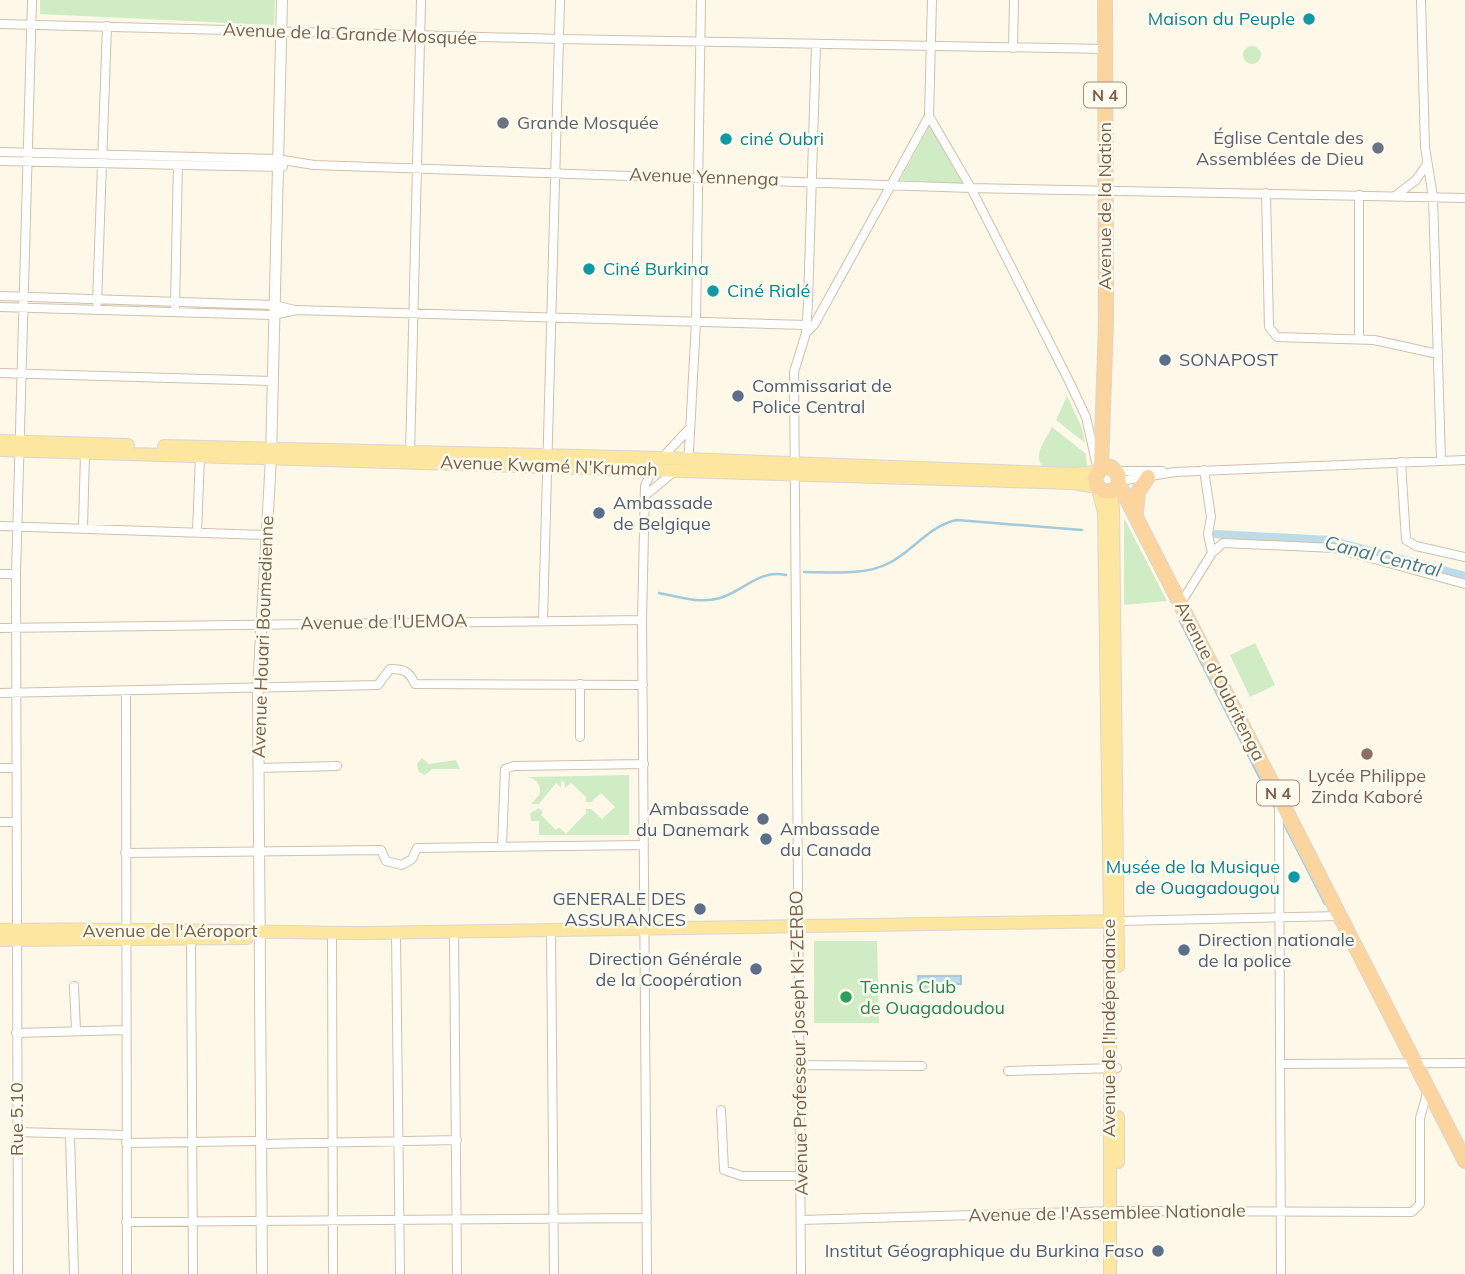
<svg xmlns="http://www.w3.org/2000/svg" width="1465" height="1274" font-family="Mulish,sans-serif">
	<style>
		.green { fill: #d0ecc5 }
		.water { fill: #bbdce8; stroke: #a1cada; stroke-width: 2 }
		.lines { fill: none; stroke-linecap: round; stroke-linejoin: round }
		.stream { stroke: #a1cada; stroke-width: 2.5 }
		.canal { stroke: #bbdce8; stroke-width: 8 }
		.minor-casing { stroke: #d0c1ac; stroke-width: 10 }
		.secondary-casing { stroke: #d3c2aa; stroke-width: 12 }
		.primary-casing { stroke: #dcd6d0; stroke-width: 14 }
		.trunk-casing { stroke: #dcd6d0; stroke-width: 16 }
		.minor { stroke: #fff; stroke-width: 8 }
		.secondary { stroke: #fff; stroke-width: 10 }
		.primary { stroke: #fde69f; stroke-width: 12 }
		.trunk { stroke: #fbd49e; stroke-width: 14 }
		.culture-dot { fill: #0f9aa8; stroke: #fffbef; stroke-width: 2.5 }
		.worship-dot { fill: #6b7280; stroke: #fffbef; stroke-width: 2.5 }
		.service-dot { fill: #5c6f8a; stroke: #fffbef; stroke-width: 2.5 }
		.education-dot { fill: #8d6e63; stroke: #fffbef; stroke-width: 2.5 }
		.leisure-dot { fill: #2e9e5b; stroke: #fffbef; stroke-width: 2.5 }
		.labels { text-anchor: middle; stroke-width: 5; stroke-linejoin: round; paint-order: stroke }
		.shield { fill: #fffbef; stroke: #a18f7c; stroke-width: 2 }
		.shield-label { font-size: 16px; font-weight: bold; fill: #79614a }
		.culture-label { font-size: 18px; fill: #0d838f; stroke: #fffbef; text-anchor: start }
		.street-label { font-size: 18px; fill: #79614a; stroke: #fffbef }
		.worship-label { font-size: 18px; fill: #5b616d; stroke: #fffbef; text-anchor: start }
		.service-label { font-size: 18px; fill: #4e5e75; stroke: #fffbef; text-anchor: start }
		.education-label { font-size: 18px; fill: #785e54; stroke: #fffbef }
		.leisure-label { font-size: 18px; fill: #27864d; stroke: #fffbef; text-anchor: start }
		.water-label { font-size: 19px; font-style: italic; fill: #43778d; stroke: #fffbef }
	</style>
	<rect width="100%" height="100%" fill="#fdf8e8"/>
	<path class="green" d="M40 0H275L274 25 40 14Z
		M1243 55a9 9 0 1 1 18 0a9 9 0 1 1-18 0Z
		M930 125 963 184 900 180Z
		M1067 396 1082 428 1085 443 1056 420Z
		M1052 427 1086 454 1087 467 1044 468C1031 456 1046 440 1052 427Z
		M1124 518 1167 601 1124 605Z
		M1255 643 1275 685 1250 697 1230 655Z
		M422 758 429 764 456 760 460 769H432L425 775 419 772 417 764Z
		M629 775V835H539V821H531L530 813 539 808 543 812 541 815 556 830 559 827 566 834 586 813V809H591L602 819 615 807 601 793 591 802H586V797L571 783 565 788 564 781 561 782V788L556 783 539 804H531L539 795C542 786 537 779 528 777Z
		M814 941H877L879 1023H814Z"/>
	<path class="water" d="M918 976H961V984H932L931 991H919Z"/>
	<g class="lines">
		<path class="stream" d="M804 572C831 572 865 576 889 563 913 551 930 525 957 520L1082 530
			M659 593C679 597 700 604 720 598 744 591 759 569 786 575
			M1180 621 1275 808
			M1282 820 1325 904"/>
		<path class="canal" d="M1216 534 1330 540 1465 576"/>
		<g class="minor-casing">
			<path id="minor" d="M1421 0 1425 147 1433 197 1441 460
				M0 24 560 39 1105 49
				M1013 48 1014 0
				M929 116 971 188 1069 381 1086 417 1096 462
				M0 152 277 159 314 165 971 188 1465 198
				M0 161 283 167
				M1266 193 1269 327 1277 337 1374 340 1438 354
				M1359 195V339
				M1395 196 1416 180 1427 164
				M0 296 274 305 295 310 806 325
				M97 303 107 26
				M175 306 178 161
				M0 307 273 315 292 311
				M806 333 814 325 929 116 932 0
				M0 373 273 381
				M410 455 421 0
				M662 458 688 430
				M686 461 689 451 696 322 701 0
				M1401 462 1406 540 1416 546 1465 557
				M1116 471H1162
				M1120 481 1175 472 1465 460
				M646 495 676 470
				M0 526 267 535
				M83 528 85 453
				M197 532 200 456
				M1212 553 1223 543 1334 548 1465 584
				M0 574H16
				M1181 603 1212 553 1208 534 1211 517 1204 470
				M543 620 560 0
				M0 628 642 620
				M580 684V737
				M0 693 378 685 390 669C404 669 409 671 415 684L643 685
				M126 693 127 1274
				M0 768H16
				M258 768 337 766
				M1279 804 1281 1274
				M0 822H16
				M502 846 505 769 514 766 644 764
				M125 853 381 850 386 861 402 865 412 859 417 848 644 845
				M1119 921 1342 916
				M454 930 457 1274
				M551 930 554 1274
				M332 932 333 1274
				M396 932 400 1274
				M191 936 193 1274
				M74 986 76 1030
				M16 1033 125 1030
				M1280 1064 1465 1063
				M799 1065 922 1066
				M1008 1071 1117 1068
				M721 1110 724 1170 742 1176H800
				M17 1132 126 1135
				M70 1135 74 1274
				M126 1143 262 1141
				M262 1144 457 1140
				M801 1220 1117 1211 1412 1212 1420 1204V1118L1428 1090
				M126 1222 647 1218
				M18 1274 16 574 32 0
				M647 1274 642 620 645 486 653 467
				M801 1274 794 372 806 333 808 303 816 44"/>
		</g>
		<g class="secondary-casing">
			<path id="secondary" d="M262 1274 258 689 271 458 282 0"/>
		</g>
		<g class="primary-casing">
			<path id="primary" d="M0 441 128 445
				M164 446 661 458 1074 474 1097 472
				M0 450 1073 483 1097 487
				M1098 489 1104 512 1110 921V1274
				M1110 491 1113 507 1118 966
				M0 930C122 928 243 932 365 933L1119 921
				M0 940 247 938
				M1118 1162V1117"/>
		</g>
		<g class="trunk-casing">
			<path id="trunk" d="M1101 468 1106 322 1105 0
				M1101 468 1111 467 1118 474 1119 484 1114 490
				M1101 468 1095 478 1097 487 1104 491H1112
				M1119 484 1465 1161
				M1136 513 1138 492 1148 477"/>
		</g>
		<use href="#minor" class="minor"/>
		<use href="#secondary" class="secondary"/>
		<use href="#primary" class="primary"/>
		<use href="#trunk" class="trunk"/>
	</g>
	<g class="culture-dot">
		<circle cx="1309" cy="19" r="7"/>
		<circle cx="726" cy="139" r="7"/>
		<circle cx="589" cy="269" r="7"/>
		<circle cx="713" cy="291" r="7"/>
		<circle cx="1294" cy="877" r="7"/>
	</g>
	<g class="worship-dot">
		<circle cx="503" cy="123" r="7"/>
		<circle cx="1378" cy="148" r="7"/>
	</g>
	<g class="service-dot">
		<circle cx="1165" cy="360" r="7"/>
		<circle cx="738" cy="396" r="7"/>
		<circle cx="599" cy="513" r="7"/>
		<circle cx="763" cy="819" r="7"/>
		<circle cx="766" cy="839" r="7"/>
		<circle cx="700" cy="909" r="7"/>
		<circle cx="1184" cy="950" r="7"/>
		<circle cx="756" cy="969" r="7"/>
		<circle cx="1158" cy="1251" r="7"/>
	</g>
	<circle class="education-dot" cx="1367" cy="754" r="7"/>
	<circle class="leisure-dot" cx="846" cy="997" r="7"/>
	<g class="labels">
		<g class="shield">
			<rect x="1084" y="82.5" width="42" height="25" rx="5"/>
			<rect x="1257" y="780.5" width="42" height="25" rx="5"/>
		</g>
		<g class="shield-label">
			<text x="1105" y="101">N 4</text>
			<text x="1278" y="799">N 4</text>
		</g>
		<g class="culture-label">
			<text x="1295" y="25" text-anchor="end">Maison du Peuple</text>
			<text x="740" y="145">ciné Oubri</text>
			<text x="603" y="275">Ciné Burkina</text>
			<text x="727" y="297">Ciné Rialé</text>
			<text x="1280" y="873" text-anchor="end">Musée de la Musique<tspan x="1280" dy="21">de Ouagadougou</tspan></text>
		</g>
		<g class="street-label">
			<text transform="translate(350 34) rotate(2)" y="6">Avenue de la Grande Mosquée</text>
			<text transform="translate(704 177) rotate(2)" y="6">Avenue Yennenga</text>
			<text transform="translate(1105 206) rotate(-90)" y="6">Avenue de la Nation</text>
			<text transform="translate(549 466) rotate(2)" y="6">Avenue Kwamé N'Krumah</text>
			<text transform="translate(384 622) rotate(-1)" y="6">Avenue de l'UEMOA</text>
			<text transform="translate(263 637) rotate(-88)" y="6">Avenue Houari Boumedienne</text>
			<text transform="translate(1220 681) rotate(63)" y="6">Avenue d'Oubritenga</text>
			<text x="170" y="937">Avenue de l'Aéroport</text>
			<text transform="translate(1109 1028) rotate(-90)" y="6">Avenue de l'Indépendance</text>
			<text transform="translate(799 1043) rotate(-91)" y="6">Avenue Professeur Joseph KI-ZERBO</text>
			<text transform="translate(17 1119) rotate(-90)" y="6">Rue 5.10</text>
			<text transform="translate(1107 1213) rotate(-1)" y="6">Avenue de l'Assemblee Nationale</text>
		</g>
		<g class="worship-label">
			<text x="517" y="129">Grande Mosquée</text>
			<text x="1364" y="144" text-anchor="end">Église Centale des<tspan x="1364" dy="21">Assemblées de Dieu</tspan></text>
		</g>
		<g class="service-label">
			<text x="1179" y="366">SONAPOST</text>
			<text x="752" y="392">Commissariat de<tspan x="752" dy="21">Police Central</tspan></text>
			<text x="613" y="509">Ambassade<tspan x="613" dy="21">de Belgique</tspan></text>
			<text x="749" y="815" text-anchor="end">Ambassade<tspan x="749" dy="21">du Danemark</tspan></text>
			<text x="780" y="835">Ambassade<tspan x="780" dy="21">du Canada</tspan></text>
			<text x="686" y="905" text-anchor="end">GENERALE DES<tspan x="686" dy="21">ASSURANCES</tspan></text>
			<text x="1198" y="946">Direction nationale<tspan x="1198" dy="21">de la police</tspan></text>
			<text x="742" y="965" text-anchor="end">Direction Générale<tspan x="742" dy="21">de la Coopération</tspan></text>
			<text x="1144" y="1257" text-anchor="end">Institut Géographique du Burkina Faso</text>
		</g>
		<g class="education-label">
			<text x="1367" y="782">Lycée Philippe<tspan x="1367" dy="21">Zinda Kaboré</tspan></text>
		</g>
		<g class="leisure-label">
			<text x="860" y="993">Tennis Club<tspan x="860" dy="21">de Ouagadoudou</tspan></text>
		</g>
		<g class="water-label">
			<text transform="translate(1383 556) rotate(14)" y="7">Canal Central</text>
		</g>
	</g>
</svg>
